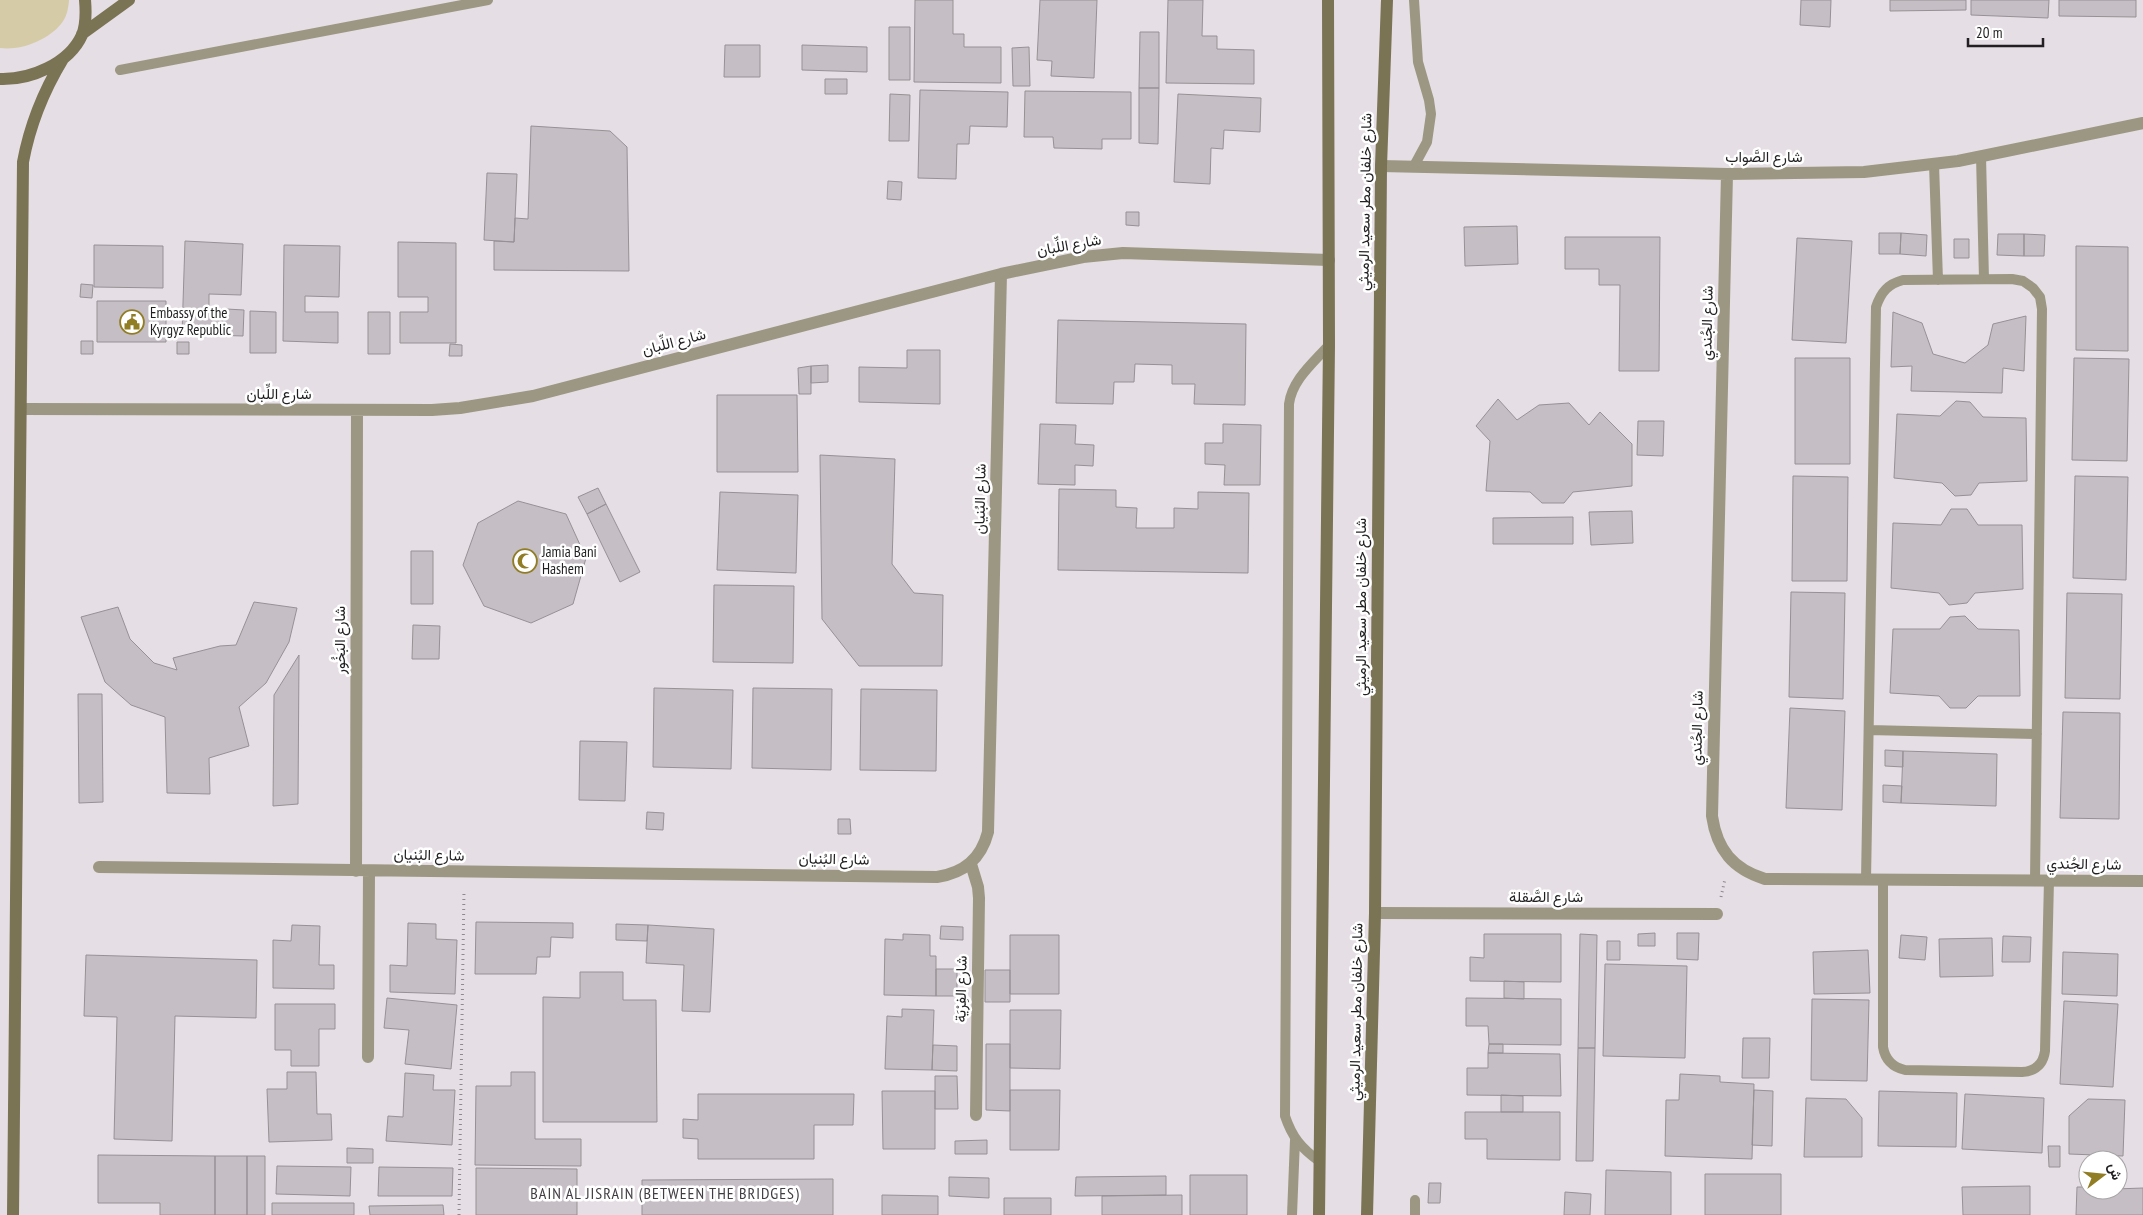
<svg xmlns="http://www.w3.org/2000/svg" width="2143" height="1215" font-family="'PT Sans Narrow',Vazirmatn,sans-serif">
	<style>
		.green { fill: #d5cca7 }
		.building { fill: #c5bfc5; stroke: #979196 }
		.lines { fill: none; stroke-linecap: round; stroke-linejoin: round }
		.path { stroke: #8e898d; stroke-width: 3; stroke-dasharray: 1 4; stroke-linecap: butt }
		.lane { stroke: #9c9782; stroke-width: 10 }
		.street { stroke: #9c9782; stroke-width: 12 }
		.secondary { stroke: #7a7354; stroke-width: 12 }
		.labels { text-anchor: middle; stroke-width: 5; stroke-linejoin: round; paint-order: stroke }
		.street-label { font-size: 15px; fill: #211f21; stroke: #fff }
		.poi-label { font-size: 15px; fill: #211f21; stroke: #fff; text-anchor: start }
		.neighbourhood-label { font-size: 16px; letter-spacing: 1px; fill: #413c41; stroke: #fff }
	</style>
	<rect width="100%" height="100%" fill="#e5dee4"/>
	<path class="green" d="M0 0H69V1C68 9 67 17 61 24 48 40 21 51 0 48Z"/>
	<path class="building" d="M915 0H953V34H964V47H1001V83L914 82Z
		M1040 0H1097L1094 78 1051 76 1052 61 1037 60Z
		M1168 0H1203L1202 36H1217V49L1254 50V84L1166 83Z
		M1801 0H1831L1830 27 1800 25Z
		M1890 0H1966V10L1890 11Z
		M1971 0H2049L2048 18 1971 15Z
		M2059 0H2136V17L2059 16Z
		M889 27H910V80H889Z
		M1140 32H1159V88H1139Z
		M725 45H760V77H724Z
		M802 45 867 47V72L802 70Z
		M1029 47 1030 86H1013L1012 48Z
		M825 79H847V94H825Z
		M1139 88H1159L1158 144 1139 143Z
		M920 90 1008 92 1007 127 970 126 969 144H957L956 179 918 178Z
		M1025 91 1131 92V139H1102V149L1054 148 1053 137H1024Z
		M890 94 910 95 909 141H889Z
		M1178 94 1261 98 1260 132 1224 130 1223 149 1211 148 1210 184 1174 182Z
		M531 126 610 131 627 147 629 271 494 270V241L514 242 515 218 528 219Z
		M487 173 517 174 514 242 484 240Z
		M888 181 902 182 901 200 887 199Z
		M1126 212H1139V226L1126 225Z
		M1517 226 1518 264 1465 266 1464 227Z
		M1879 233H1901L1900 254H1879Z
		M1901 233 1927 235 1926 256 1900 254Z
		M1998 234H2024V256L1997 255Z
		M2024 234 2045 235 2044 256H2024Z
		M1565 237H1660L1659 371H1619L1620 285H1599V269H1565Z
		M1797 238 1852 241 1846 343 1792 340Z
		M1954 239H1969V258H1954Z
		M185 241 243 244 241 295 209 294V308L244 310 243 336 182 334Z
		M398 242 456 243V343H400V312H428V297H398Z
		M94 245 163 246V288L94 287Z
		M284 245 340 246 339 297 305 296V312H338V343L283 341Z
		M2076 246 2128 247V351L2076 350Z
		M81 284 93 285 92 298 80 297Z
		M97 301H166V342H97Z
		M250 311 276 312V353H250Z
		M368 312H390V354H368Z
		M1893 312 1922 323 1933 354 1965 363 1988 345 1993 324 2026 316 2024 371 2003 368 2002 393 1911 391 1912 366 1891 367Z
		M1058 320 1246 324 1245 405 1194 404 1195 384H1172V365L1135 364 1134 382H1114L1113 404 1056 403Z
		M81 341H93V354H81Z
		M177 342H189V354H177Z
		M450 344 462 345V356H449Z
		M907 350H940V404L859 402V367L907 368Z
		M1795 358H1850V464H1795Z
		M2074 358 2129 359 2127 461 2072 460Z
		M828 365V382L811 383V366Z
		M811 366V394H799L798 368Z
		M717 395H797L798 472H717Z
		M1498 399 1517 420 1539 405 1569 403 1589 425 1600 412 1632 444V486L1573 492 1564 503H1542L1530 492 1486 491 1490 441 1476 426Z
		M1956 401 1970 402 1983 417 2026 418 2027 481 1979 483 1971 495 1955 496 1942 483 1894 478 1897 414 1940 416Z
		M1638 421H1664L1663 456 1637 455Z
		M1040 424 1076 425 1075 444 1094 445 1093 466 1075 465V485L1038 484Z
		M1223 424 1261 425 1260 485H1224L1225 465 1205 464V443H1223Z
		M820 455 895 459 892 564 914 593 943 595 942 666H859L822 619Z
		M1793 476 1848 477 1847 581H1792Z
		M2075 476 2128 477 2126 580 2073 578Z
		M598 488 606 504 587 514 578 497Z
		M1059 489 1116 490V507L1137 508 1136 528H1174V508L1198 509V492L1249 493 1248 573 1058 570Z
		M720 492 798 495 796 573 717 570Z
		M518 501 566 514 586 558 573 604 531 623 484 606 463 565 478 523Z
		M606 504 640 572 620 582 587 514Z
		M1951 509H1967L1978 525H2022L2023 589 1975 593 1967 603 1949 605 1939 593 1891 588 1893 523 1941 525Z
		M1632 511 1633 543 1591 545 1589 512Z
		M1573 517V544H1493V518Z
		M411 551H433V604H411Z
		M714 585 794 586 793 663 713 662Z
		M1791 592 1845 593 1843 699 1789 697Z
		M2067 593 2122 594 2120 699 2065 698Z
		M254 602 297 608 289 642 266 683 239 707 249 746 209 758 210 794 167 793 165 717 131 705 105 682 81 617 118 607 130 639 154 663 177 670 173 658 220 646 236 645Z
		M1965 616 1978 629 2019 630 2020 696H1978L1966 708H1950L1939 696 1890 693 1893 629H1940L1950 617Z
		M413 625 440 626 439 659H412Z
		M299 655 298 804 273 806 274 695Z
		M654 688 733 690 731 769 653 767Z
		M753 688 832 689 831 770 752 768Z
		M861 689 937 690 936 771 860 770Z
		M78 694H102L103 802 79 803Z
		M1790 708 1845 711 1842 810 1786 808Z
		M2063 712 2120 713 2119 819 2060 818Z
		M580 741 627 742 625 801 579 800Z
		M1885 750 1903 751V767L1885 766Z
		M1903 751 1997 754 1996 806 1901 803Z
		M1883 785 1902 786 1901 803 1883 802Z
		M647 812 664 813 663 830 646 829Z
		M838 819H850L851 834H838Z
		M476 922 573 923V938L551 937 550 957H537L536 974H475Z
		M408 923 436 924V939L457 940 455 994 390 992V965L407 966Z
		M616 924 648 925 647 941 616 940Z
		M292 925 320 926 319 965H334V989L273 988V940L291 941Z
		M648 925 714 929 710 1012 682 1011 684 965 646 963Z
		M941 926 963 927V940L940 939Z
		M1655 933V946H1638V934Z
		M1677 933H1699L1698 960 1677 959Z
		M903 934 930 935V956H936V996L884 995 885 939 903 940Z
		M1484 934H1561V982L1470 981V957L1484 958Z
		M1580 934 1597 935 1595 1048H1578Z
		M1010 935H1059V994H1010Z
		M1901 935 1927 937 1925 960 1899 958Z
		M2003 936 2031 937 2030 962H2002Z
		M1992 938 1993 976 1940 977 1939 939Z
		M1607 941H1620V960H1607Z
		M1868 950 1870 993 1814 994 1813 952Z
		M2063 952 2118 954 2117 996 2062 994Z
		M86 955 257 960 256 1018 175 1016 172 1141 114 1139 117 1017 84 1016Z
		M1605 964 1687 966 1685 1058 1603 1056Z
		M936 969H957V996H936Z
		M985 970H1010V1002H985Z
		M580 972H623V1000H656L657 1122H543V997L580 998Z
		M1504 981 1524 982V999L1504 998Z
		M387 998 457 1005 451 1069 405 1064 409 1030 384 1028Z
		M1466 998 1561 999V1045L1489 1044 1488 1026H1466Z
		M1812 999 1869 1000 1867 1081 1811 1080Z
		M2064 1001 2118 1004 2113 1087 2060 1084Z
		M275 1004H335V1029H319V1066H291V1050H275Z
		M902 1009 934 1010 932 1070 885 1069 887 1016 902 1017Z
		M1010 1010H1061L1060 1069 1010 1068Z
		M1743 1038H1770L1769 1078H1742Z
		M986 1044H1010V1111L986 1110Z
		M1489 1044H1503V1053H1488Z
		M933 1045 957 1046V1071L932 1070Z
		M1578 1048H1595L1593 1161H1576Z
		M1488 1053 1560 1054 1561 1096 1467 1095V1068H1488Z
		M287 1072H316L317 1114H331L332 1140 269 1142 267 1089H287Z
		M511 1072H535V1139H581V1166L475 1165 476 1086H511Z
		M405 1073 434 1075 433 1090H455L452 1145 386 1141 388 1116 403 1117Z
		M1680 1074 1720 1076V1082L1754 1084 1752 1159 1665 1156 1666 1100H1679Z
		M935 1076H957L958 1109H935Z
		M1010 1090H1060L1059 1150H1010Z
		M1754 1090 1773 1091 1772 1146 1752 1145Z
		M882 1091H935V1149H883Z
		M1879 1091 1957 1093 1956 1147 1878 1146Z
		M698 1094H854L853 1125H814V1159H698V1139L683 1138V1119L698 1120Z
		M1965 1094 2044 1098 2042 1153 1962 1149Z
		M1501 1095 1523 1096V1112H1501Z
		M1806 1098 1846 1099 1862 1118V1157H1804Z
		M2088 1099 2125 1100 2123 1156 2069 1154V1116Z
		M1465 1112H1560V1160L1487 1159V1139H1465Z
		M987 1140V1154H955V1141Z
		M2048 1146H2060V1167H2049Z
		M347 1148 373 1149V1163H347Z
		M98 1155 215 1156V1215H160V1203H98Z
		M215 1156H247V1215H215Z
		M247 1156H265V1215H247Z
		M277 1166 351 1167 350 1196 276 1194Z
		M379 1167 453 1168 452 1196H378Z
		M476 1168 577 1169V1215H476Z
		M1606 1170 1671 1172V1215H1605Z
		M1705 1174H1781V1215H1705Z
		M1190 1175H1247V1215H1190Z
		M1166 1176V1195L1075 1196 1076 1177Z
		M949 1177 989 1178V1198L949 1196Z
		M833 1179V1215H642V1180Z
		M1429 1183H1441L1440 1203H1428Z
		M2030 1186V1215H1963L1962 1187Z
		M2077 1187H2088V1190L2143 1188V1215H2076Z
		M1565 1192 1591 1194 1590 1215H1564Z
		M882 1195 938 1196V1215H882Z
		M1182 1195V1215H1102V1196Z
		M1004 1198H1051V1215H1004Z
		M272 1203H354V1215H272Z
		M443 1205 444 1215H370L369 1206Z"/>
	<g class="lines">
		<path class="path" d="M1721 897 1725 879
			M459 1215 464 890"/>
		<path class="lane" d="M120 70 488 0
			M1981 156 1984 279
			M1934 164 1938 280
			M1414 166 1427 142 1431 114 1429 100 1418 62 1414 0
			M1869 730 2037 734
			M1866 880 1876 307C1881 292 1888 284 1903 280L2012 279 2023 281 2033 288 2040 297 2042 309 2035 880
			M1883 880V1047C1885 1059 1892 1067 1905 1070L2022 1072C2035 1071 2043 1065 2045 1051L2049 880
			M1319 1161C1301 1148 1292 1137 1285 1116L1289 404C1292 380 1313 363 1329 345
			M1292 1215 1295 1140
			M1415 1215V1200"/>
		<path class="street" d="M1381 166 1727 174 1864 172 1958 161 2143 123
			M1727 174 1712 816C1717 850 1733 869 1765 879L2143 881
			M21 409 432 410 460 408 533 396 1001 274 1083 257 1123 253 1329 260
			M971 864 978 887 979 898 976 1115
			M99 867 937 877C964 873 981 859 988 832L1001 274
			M356 871 357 410
			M1375 913 1717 914
			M368 1057 369 871"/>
		<path class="secondary" d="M82 34 129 0
			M0 79C30 80 69 64 82 35 86 25 86 11 85 0
			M13 1215 23 162C30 124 43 92 63 59
			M1319 1215 1329 345 1328 0
			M1367 1215 1375 913 1381 166 1387 0"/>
	</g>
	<defs>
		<g id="civic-ring" transform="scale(1.25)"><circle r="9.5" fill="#fff" stroke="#917d24" stroke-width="1.5"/><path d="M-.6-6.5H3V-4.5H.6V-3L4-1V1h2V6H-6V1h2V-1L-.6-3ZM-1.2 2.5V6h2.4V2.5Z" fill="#917d24"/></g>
		<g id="mosque-ring" transform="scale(1.25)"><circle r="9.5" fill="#fff" stroke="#917d24" stroke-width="1.5"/><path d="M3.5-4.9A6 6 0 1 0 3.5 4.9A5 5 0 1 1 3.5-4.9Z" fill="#917d24"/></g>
	</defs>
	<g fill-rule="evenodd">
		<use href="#civic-ring" x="132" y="322"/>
		<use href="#mosque-ring" x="525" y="561"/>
	</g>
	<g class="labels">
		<g class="street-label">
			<text x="1764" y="162">شارع الصَّواب</text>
			<text transform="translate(1365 202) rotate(-89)" y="5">شارع خلفان مطر سعيد الرميثي</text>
			<text transform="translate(1069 245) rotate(-10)" y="5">شارع اللِّبان</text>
			<text transform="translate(1707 323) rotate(-89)" y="5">شارع الجُندي</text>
			<text transform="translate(674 342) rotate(-15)" y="5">شارع اللِّبان</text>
			<text x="279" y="399">شارع اللِّبان</text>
			<text transform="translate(980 499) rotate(-89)" y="5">شارع البُنيان</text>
			<text transform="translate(1361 607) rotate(-90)" y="5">شارع خلفان مطر سعيد الرميثي</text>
			<text transform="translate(340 640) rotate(-90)" y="5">شارع البَخُور</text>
			<text transform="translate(1697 728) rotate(-89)" y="5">شارع الجُندي</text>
			<text transform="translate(429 855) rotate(1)" y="5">شارع البُنيان</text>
			<text transform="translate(834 859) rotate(1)" y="5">شارع البُنيان</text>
			<text transform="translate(2084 864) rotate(1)" y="5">شارع الجُندي</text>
			<text x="1546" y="902">شارع الصَّقلة</text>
			<text transform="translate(961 989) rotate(-89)" y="5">شارع الفِرْيَة</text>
			<text transform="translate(1356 1012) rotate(-89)" y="5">شارع خلفان مطر سعيد الرميثي</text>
		</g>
		<g class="poi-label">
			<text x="150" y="318">Embassy of the<tspan x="150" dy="17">Kyrgyz Republic</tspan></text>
			<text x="542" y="557">Jamia Bani<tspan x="542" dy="17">Hashem</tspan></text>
		</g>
		<g class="neighbourhood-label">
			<text x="665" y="1199">BAIN AL JISRAIN (BETWEEN THE BRIDGES)</text>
		</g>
	</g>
	<g transform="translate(2103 1175) rotate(74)"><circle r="24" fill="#ffffff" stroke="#a6a5a6"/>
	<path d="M0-4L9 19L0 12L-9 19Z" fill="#917d24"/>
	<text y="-8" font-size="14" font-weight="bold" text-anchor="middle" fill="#211f21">ش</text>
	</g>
	<path d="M1968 38v8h75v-8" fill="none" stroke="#211f21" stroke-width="2.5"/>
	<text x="1976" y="38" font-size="15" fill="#211f21" stroke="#ffffff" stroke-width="4" paint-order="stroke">20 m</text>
</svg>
